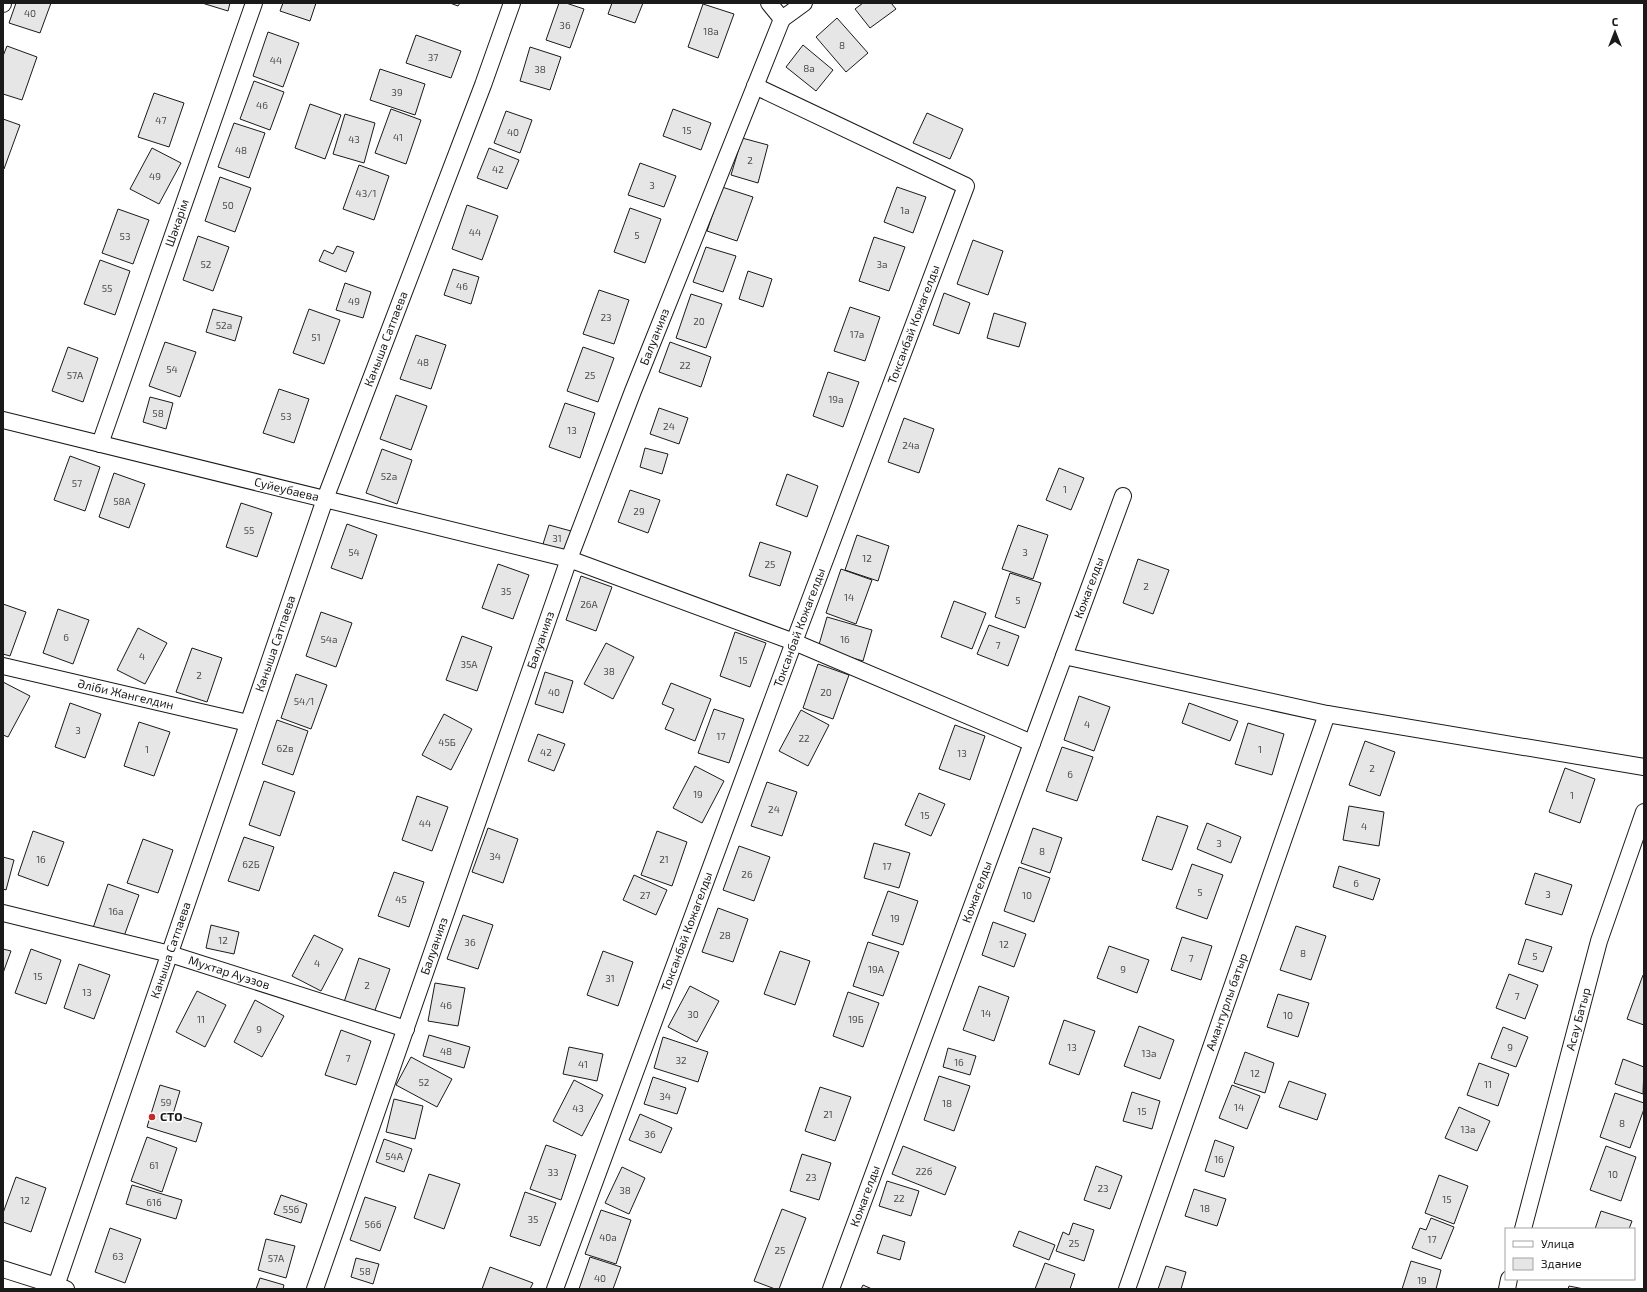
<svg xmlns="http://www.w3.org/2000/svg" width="1647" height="1292" font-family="'Exo 2',sans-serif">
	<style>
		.building { fill: #e6e6e6; stroke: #1a1a1a }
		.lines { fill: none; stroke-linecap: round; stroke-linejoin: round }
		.minor-casing { stroke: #1a1a1a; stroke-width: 18 }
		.minor { stroke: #fff; stroke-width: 16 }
		.poi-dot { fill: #c62828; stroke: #fff; stroke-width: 1.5 }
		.labels { text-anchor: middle; stroke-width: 3; stroke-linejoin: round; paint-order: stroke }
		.number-label { font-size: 10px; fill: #4d4d4d }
		.street-label { font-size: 12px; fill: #1a1a1a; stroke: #fff }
		.poi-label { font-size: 12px; font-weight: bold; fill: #1a1a1a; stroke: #fff; text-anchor: start }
	</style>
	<rect width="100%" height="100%" fill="#fff"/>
	<path class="building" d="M16 3H51L40 33 9 23Z
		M202 3H230L228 11Z
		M283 3H316L310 21 280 11Z
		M450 3H460L458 6Z
		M559 3H566L584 9 570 48 546 40Z
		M612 3H643L635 23 608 14Z
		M863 3H891L896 9 870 28 855 9Z
		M703 4 734 14 718 58 688 47Z
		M837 18 868 53 846 72 816 37Z
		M268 32 299 43 283 87 253 76Z
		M416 35 461 51 451 78 406 63Z
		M803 45 833 70 816 91 786 67Z
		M7 46 37 57 22 100 3 94V56Z
		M530 47 561 57 550 90 520 81Z
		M380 69 425 84 415 115 370 100Z
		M254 81 284 92 270 130 240 119Z
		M154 93 184 103 169 147 138 137Z
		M310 104 341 115 325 159 295 148Z
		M391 109 421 120 406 164 375 153Z
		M673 109 711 123 701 150 663 136Z
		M506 111 532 120 520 153 494 143Z
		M927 113 963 129 950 159 913 143Z
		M345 114 375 123 364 163 333 154Z
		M3 119 20 125 4 169H3Z
		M234 123 265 133 249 178 218 167Z
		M742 138 768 145 758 183 731 175Z
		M152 148 181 163 159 204 130 189Z
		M489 148 519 160 507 189 477 178Z
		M640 163 676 176 664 207 628 195Z
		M359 165 389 176 374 220 343 209Z
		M220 177 251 188 235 232 205 221Z
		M722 187 753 197 737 241 707 231Z
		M897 187 926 197 913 233 884 222Z
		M467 205 498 216 482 260 452 249Z
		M630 208 661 219 645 263 614 252Z
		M118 209 149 220 133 264 102 253Z
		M198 236 229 247 213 291 183 280Z
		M874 237 905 247 889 291 859 281Z
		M973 240 1003 251 988 295 957 284Z
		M337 246 354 252 346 272 319 261 324 250 333 254Z
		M706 247 736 256 723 292 693 282Z
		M100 260 130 271 115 315 84 304Z
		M453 269 479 277 471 304 444 295Z
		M748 271 772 279 763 307 739 299Z
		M345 283 371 292 363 318 336 310Z
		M599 290 629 300 614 344 583 334Z
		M944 293 970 303 959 334 933 325Z
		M691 294 722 304 706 348 676 338Z
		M850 307 880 317 865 361 834 351Z
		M213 309 242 317 235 341 206 332Z
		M309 309 340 320 324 364 293 353Z
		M994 313 1026 323 1019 347 987 338Z
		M416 335 446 345 431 389 400 379Z
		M165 342 196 352 180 397 149 386Z
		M670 342 711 357 701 387 659 372Z
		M68 347 98 358 83 402 52 391Z
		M583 347 614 358 598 402 567 391Z
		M828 372 859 382 843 427 813 416Z
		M279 389 309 399 294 443 263 433Z
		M396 395 427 406 411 450 380 439Z
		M150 397 173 403 166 429 143 422Z
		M565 403 595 413 580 458 549 447Z
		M659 408 688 418 679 444 650 434Z
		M904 418 934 429 919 473 888 462Z
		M645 448 668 454 662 474 640 467Z
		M382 449 412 460 397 504 366 493Z
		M70 456 100 467 85 511 54 500Z
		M1059 468 1084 478 1071 510 1046 500Z
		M114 473 145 484 129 528 99 517Z
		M787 474 818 486 807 517 776 505Z
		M630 490 660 500 648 533 618 522Z
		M241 503 272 513 257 557 226 547Z
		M347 524 377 535 362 579 331 568Z
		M549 525 571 531 565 551 543 544Z
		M1018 525 1048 535 1033 579 1002 569Z
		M857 535 889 546 878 581 845 570Z
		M760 542 791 552 780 586 749 576Z
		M1138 559 1169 570 1153 614 1123 603Z
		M498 564 529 575 513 619 482 608Z
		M841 569 872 580 856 624 826 613Z
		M1010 573 1041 583 1025 628 995 617Z
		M581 576 612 587 596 631 566 620Z
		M954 601 986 613 972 649 941 637Z
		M3 604 26 612 10 656 3 654Z
		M58 609 89 620 73 664 43 653Z
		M321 612 352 623 336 667 306 656Z
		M827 617 872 630 863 661 818 648Z
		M989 625 1019 636 1008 666 977 654Z
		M138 628 167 643 145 684 117 670Z
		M735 632 766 643 750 687 720 676Z
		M462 636 492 647 477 691 446 680Z
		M606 643 634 657 613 699 584 684Z
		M192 648 222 658 207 702 176 692Z
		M818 664 849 675 833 719 803 708Z
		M545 672 573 681 563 713 535 704Z
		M296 674 327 685 311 729 281 718Z
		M3 682 30 696 8 737 3 735Z
		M671 683 711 699 695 741 665 729 674 709 662 704Z
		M1079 696 1110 707 1094 751 1064 740Z
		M70 703 101 714 85 758 55 747Z
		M1189 703 1238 721 1230 741 1182 723Z
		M714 709 744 719 729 763 698 753Z
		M801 710 829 725 808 766 779 751Z
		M444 714 472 729 451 770 422 755Z
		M277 720 308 731 293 775 262 764Z
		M139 722 170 732 154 776 124 766Z
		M1248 723 1284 734 1272 775 1235 764Z
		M955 725 985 736 970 780 939 769Z
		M538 734 565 744 554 771 528 761Z
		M1365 741 1395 752 1380 796 1349 785Z
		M1062 747 1093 757 1077 801 1046 791Z
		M695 766 724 781 702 823 673 808Z
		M1565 768 1595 779 1580 823 1549 812Z
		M264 781 295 792 280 836 249 825Z
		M767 782 797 792 782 836 751 826Z
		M919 793 945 804 931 836 905 825Z
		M417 796 448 807 432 851 402 840Z
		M1349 806 1384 812 1379 846 1343 840Z
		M1157 816 1188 826 1172 870 1142 860Z
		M1207 823 1241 837 1231 863 1197 849Z
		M488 828 518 839 503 883 472 872Z
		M1033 828 1062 838 1050 873 1021 863Z
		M33 831 64 842 48 886 18 875Z
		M657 831 687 842 672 886 641 875Z
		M244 837 274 847 259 891 228 881Z
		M143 839 173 850 158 893 127 883Z
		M874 843 910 853 899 888 864 878Z
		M739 846 770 857 754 901 723 890Z
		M3 857 14 860 6 890 3 889Z
		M1192 864 1223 875 1207 919 1176 908Z
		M1339 866 1380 879 1373 900 1333 887Z
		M1019 867 1050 878 1034 922 1004 911Z
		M394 872 424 882 409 927 378 916Z
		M1535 873 1572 885 1562 915 1525 904Z
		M634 875 667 890 656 915 623 900Z
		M108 884 139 895 123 939 93 928Z
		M888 891 918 901 903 945 872 935Z
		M718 908 748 919 733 962 702 952Z
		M463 915 493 925 478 969 447 959Z
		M993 922 1026 934 1014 967 982 955Z
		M211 925 239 932 234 954 206 948Z
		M1296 926 1326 936 1311 980 1280 970Z
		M314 935 343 949 321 991 292 976Z
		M1182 937 1212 946 1201 980 1171 970Z
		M1526 939 1552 947 1543 972 1518 964Z
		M868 942 899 952 883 996 853 986Z
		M1109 946 1149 960 1137 993 1097 978Z
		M3 949 11 951 3 973Z
		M31 949 61 960 46 1004 15 993Z
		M603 951 633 962 618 1006 587 995Z
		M780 951 810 961 795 1005 764 994Z
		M359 958 390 969 374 1013 344 1002Z
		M79 964 110 975 94 1019 64 1008Z
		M1509 974 1538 985 1525 1019 1496 1008Z
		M1643 975 1644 976V1025L1627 1019Z
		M435 983 465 988 458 1026 428 1021Z
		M690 986 719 1001 697 1042 668 1027Z
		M979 986 1009 997 994 1041 963 1030Z
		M197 991 226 1005 205 1047 176 1032Z
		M848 992 879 1003 863 1047 833 1036Z
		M1278 994 1309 1003 1298 1037 1267 1027Z
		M255 1000 284 1016 262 1057 234 1042Z
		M1064 1020 1095 1031 1079 1075 1049 1064Z
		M1139 1026 1174 1040 1160 1079 1124 1066Z
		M1503 1027 1528 1037 1516 1067 1491 1058Z
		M341 1030 371 1041 356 1085 325 1075Z
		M429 1035 470 1047 464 1068 423 1056Z
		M663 1037 708 1052 698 1082 654 1068Z
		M569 1047 603 1054 597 1081 563 1074Z
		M948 1048 976 1056 970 1075 943 1067Z
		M1245 1052 1274 1063 1265 1093 1234 1083Z
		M411 1057 452 1079 437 1107 396 1085Z
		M1623 1059 1644 1067 1643 1094 1615 1084Z
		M1479 1063 1509 1074 1498 1106 1467 1095Z
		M939 1076 970 1086 954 1131 924 1120Z
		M653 1077 686 1088 677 1114 644 1104Z
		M574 1080 603 1095 582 1136 553 1121Z
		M1289 1081 1326 1094 1317 1120 1279 1107Z
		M160 1085 180 1091 173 1114 202 1123 196 1142 147 1127Z
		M1232 1085 1260 1096 1247 1129 1219 1118Z
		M820 1087 851 1097 835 1141 805 1131Z
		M1132 1092 1160 1101 1152 1129 1123 1121Z
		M1615 1093 1644 1103V1109L1630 1148 1600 1137Z
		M394 1099 423 1106 415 1139 386 1132Z
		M1459 1107 1490 1121 1477 1151 1445 1138Z
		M640 1114 672 1128 661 1153 629 1140Z
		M147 1137 177 1148 162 1192 131 1181Z
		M384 1139 412 1149 404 1172 376 1162Z
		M1215 1140 1234 1147 1224 1177 1205 1171Z
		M546 1145 576 1155 561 1200 530 1189Z
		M903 1146 956 1167 945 1195 892 1174Z
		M1606 1146 1636 1157 1621 1201 1590 1190Z
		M802 1154 831 1163 819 1200 790 1191Z
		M1096 1166 1122 1176 1110 1209 1084 1200Z
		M622 1167 645 1178 629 1214 605 1203Z
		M429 1174 460 1184 444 1229 414 1218Z
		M1439 1175 1468 1186 1454 1224 1425 1213Z
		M16 1177 46 1188 31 1232 3 1222V1213Z
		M887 1181 919 1191 911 1216 879 1206Z
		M132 1185 182 1200 176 1219 126 1204Z
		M1194 1189 1226 1199 1217 1226 1185 1216Z
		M525 1192 556 1203 540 1246 510 1236Z
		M281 1195 307 1204 301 1223 274 1214Z
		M365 1197 396 1207 380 1251 350 1240Z
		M782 1209 806 1218 779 1289H775L754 1281Z
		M601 1210 631 1220 616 1264 585 1254Z
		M1601 1211 1632 1221 1629 1229H1595Z
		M1431 1218 1454 1227 1441 1259 1412 1248 1420 1228 1426 1230Z
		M1073 1223 1094 1230 1084 1261 1056 1251 1063 1232 1069 1235Z
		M110 1228 141 1239 125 1283 95 1272Z
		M1019 1231 1055 1245 1049 1260 1013 1246Z
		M883 1235 905 1242 900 1260 877 1253Z
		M266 1239 295 1246 286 1278 258 1270Z
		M590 1257 621 1267 613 1289H579Z
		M356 1258 379 1264 373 1284 351 1277Z
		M1411 1261 1441 1270 1436 1289H1402Z
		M1045 1263 1075 1274 1070 1289H1035Z
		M1166 1266 1186 1272 1181 1289H1158Z
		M490 1267 533 1283 530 1289H482Z
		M260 1278 284 1285 283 1289H256Z
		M863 1285 872 1289H861Z
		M1569 1286 1584 1289H1568Z"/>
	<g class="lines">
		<g class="minor-casing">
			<g id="minor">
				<path d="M3 4V3"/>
				<path d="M782 19 804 3"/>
				<path id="s1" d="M3 420 569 559 794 642 1032 743"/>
				<path id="s2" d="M100 444 254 3"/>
				<path d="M1064 656 1327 714 1644 767"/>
				<path id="s3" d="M3 666 248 723"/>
				<path id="s4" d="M3 913 170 954 406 1029"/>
				<path id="s5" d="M1523 1229 1599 941 1644 812"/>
				<path d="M3 1269 66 1289"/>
				<path id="s6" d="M55 1289 325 499 483 85 512 3"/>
				<path id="s7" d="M315 1289 569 559 633 391 782 19 769 3"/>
				<path id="s8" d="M555 1289 794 642 966 186 755 86"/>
				<path id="s9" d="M831 1289 1123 496"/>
				<path id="s10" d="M1127 1289 1327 714"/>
				<path d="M1507 1289 1509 1279"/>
			</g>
		</g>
		<use href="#minor" class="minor"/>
	</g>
	<circle class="poi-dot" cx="152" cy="1117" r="4"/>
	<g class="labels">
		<g class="number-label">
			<text x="30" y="17">40</text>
			<text x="565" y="29">36</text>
			<text x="711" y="35">18а</text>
			<text x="842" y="49">8</text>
			<text x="433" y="61">37</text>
			<text x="276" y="64">44</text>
			<text x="809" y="72">8а</text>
			<text x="540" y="73">38</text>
			<text x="397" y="96">39</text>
			<text x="262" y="109">46</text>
			<text x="161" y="124">47</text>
			<text x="687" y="134">15</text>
			<text x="513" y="136">40</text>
			<text x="398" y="141">41</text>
			<text x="354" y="143">43</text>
			<text x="241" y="154">48</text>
			<text x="750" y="164">2</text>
			<text x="498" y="173">42</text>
			<text x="155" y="180">49</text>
			<text x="652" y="189">3</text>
			<text x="366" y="197">43/1</text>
			<text x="228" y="209">50</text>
			<text x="905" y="214">1а</text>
			<text x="475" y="236">44</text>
			<text x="637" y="239">5</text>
			<text x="125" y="240">53</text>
			<text x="206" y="268">52</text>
			<text x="882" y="268">3а</text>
			<text x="462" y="290">46</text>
			<text x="107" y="292">55</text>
			<text x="354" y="305">49</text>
			<text x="606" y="321">23</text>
			<text x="699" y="325">20</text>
			<text x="224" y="329">52а</text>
			<text x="857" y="338">17а</text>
			<text x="316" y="341">51</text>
			<text x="423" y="366">48</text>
			<text x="685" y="369">22</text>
			<text x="172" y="373">54</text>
			<text x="75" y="379">57А</text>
			<text x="590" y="379">25</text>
			<text x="836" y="403">19а</text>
			<text x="158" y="417">58</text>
			<text x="286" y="420">53</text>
			<text x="669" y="430">24</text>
			<text x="572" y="434">13</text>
			<text x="911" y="449">24а</text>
			<text x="389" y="480">52а</text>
			<text x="77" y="487">57</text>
			<text x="1065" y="493">1</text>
			<text x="122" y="505">58А</text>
			<text x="639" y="515">29</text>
			<text x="249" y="534">55</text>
			<text x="557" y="542">31</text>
			<text x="354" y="556">54</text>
			<text x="1025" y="556">3</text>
			<text x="867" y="562">12</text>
			<text x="770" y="568">25</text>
			<text x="1146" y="590">2</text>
			<text x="506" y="595">35</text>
			<text x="849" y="601">14</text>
			<text x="1018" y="604">5</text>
			<text x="589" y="608">26А</text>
			<text x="66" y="641">6</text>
			<text x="329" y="643">54а</text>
			<text x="845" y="643">16</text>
			<text x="998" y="649">7</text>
			<text x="142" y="660">4</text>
			<text x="743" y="664">15</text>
			<text x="469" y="668">35А</text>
			<text x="609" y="675">38</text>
			<text x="199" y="679">2</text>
			<text x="554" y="696">40</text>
			<text x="826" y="696">20</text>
			<text x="304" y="705">54/1</text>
			<text x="1087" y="728">4</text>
			<text x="78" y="734">3</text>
			<text x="721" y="740">17</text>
			<text x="804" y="742">22</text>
			<text x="447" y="746">45Б</text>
			<text x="285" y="752">62в</text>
			<text x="147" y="753">1</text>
			<text x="1260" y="753">1</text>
			<text x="546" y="756">42</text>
			<text x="962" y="757">13</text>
			<text x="1372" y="772">2</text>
			<text x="1070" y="778">6</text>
			<text x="698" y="798">19</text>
			<text x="1572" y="799">1</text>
			<text x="774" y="813">24</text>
			<text x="925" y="819">15</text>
			<text x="425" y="827">44</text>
			<text x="1364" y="830">4</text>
			<text x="1219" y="847">3</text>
			<text x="1042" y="855">8</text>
			<text x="495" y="860">34</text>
			<text x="41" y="863">16</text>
			<text x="664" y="863">21</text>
			<text x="251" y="868">62Б</text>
			<text x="887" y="870">17</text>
			<text x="747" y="878">26</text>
			<text x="1356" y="887">6</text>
			<text x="1200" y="896">5</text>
			<text x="1548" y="898">3</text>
			<text x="645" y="899">27</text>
			<text x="1027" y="899">10</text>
			<text x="401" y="903">45</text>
			<text x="116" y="915">16а</text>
			<text x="895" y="922">19</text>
			<text x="725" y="939">28</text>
			<text x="223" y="944">12</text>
			<text x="470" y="946">36</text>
			<text x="1004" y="948">12</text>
			<text x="1303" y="957">8</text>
			<text x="1535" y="960">5</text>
			<text x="1191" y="962">7</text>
			<text x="317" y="967">4</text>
			<text x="876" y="973">19А</text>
			<text x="1123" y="973">9</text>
			<text x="38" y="980">15</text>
			<text x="610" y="982">31</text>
			<text x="367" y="989">2</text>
			<text x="87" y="996">13</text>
			<text x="1517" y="1000">7</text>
			<text x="446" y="1009">46</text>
			<text x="986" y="1017">14</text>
			<text x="693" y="1018">30</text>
			<text x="1288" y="1019">10</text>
			<text x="201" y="1023">11</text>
			<text x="856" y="1023">19Б</text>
			<text x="259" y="1033">9</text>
			<text x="1072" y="1051">13</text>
			<text x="1510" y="1051">9</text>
			<text x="446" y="1055">48</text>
			<text x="1149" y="1057">13а</text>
			<text x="348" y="1062">7</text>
			<text x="681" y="1064">32</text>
			<text x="959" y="1066">16</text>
			<text x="583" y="1068">41</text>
			<text x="1255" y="1077">12</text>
			<text x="424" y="1086">52</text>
			<text x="1488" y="1088">11</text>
			<text x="665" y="1100">34</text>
			<text x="166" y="1106">59</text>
			<text x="947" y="1107">18</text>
			<text x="1239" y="1111">14</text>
			<text x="578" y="1112">43</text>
			<text x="1142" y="1115">15</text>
			<text x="828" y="1118">21</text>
			<text x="1622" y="1127">8</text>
			<text x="1468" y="1133">13а</text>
			<text x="650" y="1138">36</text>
			<text x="394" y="1160">54А</text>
			<text x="1219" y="1163">16</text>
			<text x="154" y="1169">61</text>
			<text x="924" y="1175">22б</text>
			<text x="553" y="1176">33</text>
			<text x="1613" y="1178">10</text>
			<text x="811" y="1181">23</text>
			<text x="1103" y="1192">23</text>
			<text x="625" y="1194">38</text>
			<text x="899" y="1202">22</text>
			<text x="1447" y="1203">15</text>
			<text x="25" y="1204">12</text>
			<text x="154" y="1206">61б</text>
			<text x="1205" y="1212">18</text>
			<text x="291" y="1213">55б</text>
			<text x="533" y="1223">35</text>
			<text x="373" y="1228">56б</text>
			<text x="608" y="1241">40а</text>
			<text x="1432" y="1243">17</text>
			<text x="1074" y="1247">25</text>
			<text x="780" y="1254">25</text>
			<text x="118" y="1260">63</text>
			<text x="276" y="1262">57А</text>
			<text x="365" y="1275">58</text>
			<text x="600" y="1282">40</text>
			<text x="1422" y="1284">19</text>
		</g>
		<g class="street-label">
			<text dy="4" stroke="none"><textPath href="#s2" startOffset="234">Шәкәрім</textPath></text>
			<text dy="4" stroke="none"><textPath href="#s8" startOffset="1029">Токсанбай Кожагелды</textPath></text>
			<text dy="4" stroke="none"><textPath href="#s7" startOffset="1011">Балуанияз</textPath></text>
			<text dy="4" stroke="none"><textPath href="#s6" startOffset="1006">Каныша Сатпаева</textPath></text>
			<text dy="4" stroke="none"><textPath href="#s1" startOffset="292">Суйеубаева</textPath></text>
			<text dy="4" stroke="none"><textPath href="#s9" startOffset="747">Кожагелды</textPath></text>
			<text dy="4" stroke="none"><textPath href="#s8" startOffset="705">Токсанбай Кожагелды</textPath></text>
			<text dy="4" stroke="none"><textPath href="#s7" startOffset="687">Балуанияз</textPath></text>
			<text dy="4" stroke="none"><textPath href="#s6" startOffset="682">Каныша Сатпаева</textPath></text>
			<text dy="4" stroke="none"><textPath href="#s3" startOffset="126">Әліби Жангелдин</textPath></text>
			<text dy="4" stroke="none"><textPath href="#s9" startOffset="423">Кожагелды</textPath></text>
			<text dy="4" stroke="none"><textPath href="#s8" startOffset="381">Токсанбай Кожагелды</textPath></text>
			<text dy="4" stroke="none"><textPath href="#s7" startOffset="363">Балуанияз</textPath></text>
			<text dy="4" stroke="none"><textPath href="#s6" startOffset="358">Каныша Сатпаева</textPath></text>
			<text dy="4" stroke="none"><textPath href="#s4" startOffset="234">Мухтар Ауэзов</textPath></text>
			<text dy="4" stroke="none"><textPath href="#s10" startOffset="304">Амантурлы батыр</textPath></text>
			<text dy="4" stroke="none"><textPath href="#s5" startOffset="217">Асау Батыр</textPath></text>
			<text dy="4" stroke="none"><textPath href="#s9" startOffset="99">Кожагелды</textPath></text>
		</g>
		<g class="poi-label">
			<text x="160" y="1121">CTO</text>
		</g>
	</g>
	<rect width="1647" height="1292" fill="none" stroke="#1a1a1a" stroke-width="8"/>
	<rect x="1505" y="1228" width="130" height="52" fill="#ffffff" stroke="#a3a3a3"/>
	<rect x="1513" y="1241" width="20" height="6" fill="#ffffff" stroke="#a3a3a3"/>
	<text x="1541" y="1248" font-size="12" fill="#1a1a1a">Улица</text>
	<rect x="1513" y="1258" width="20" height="12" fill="#e6e6e6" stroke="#a3a3a3"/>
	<text x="1541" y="1268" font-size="12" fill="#1a1a1a">Здание</text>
	<g transform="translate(1615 32)" stroke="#ffffff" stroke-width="3" paint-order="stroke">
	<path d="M0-3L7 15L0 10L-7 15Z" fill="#1a1a1a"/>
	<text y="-6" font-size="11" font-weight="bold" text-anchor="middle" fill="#1a1a1a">С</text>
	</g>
</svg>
